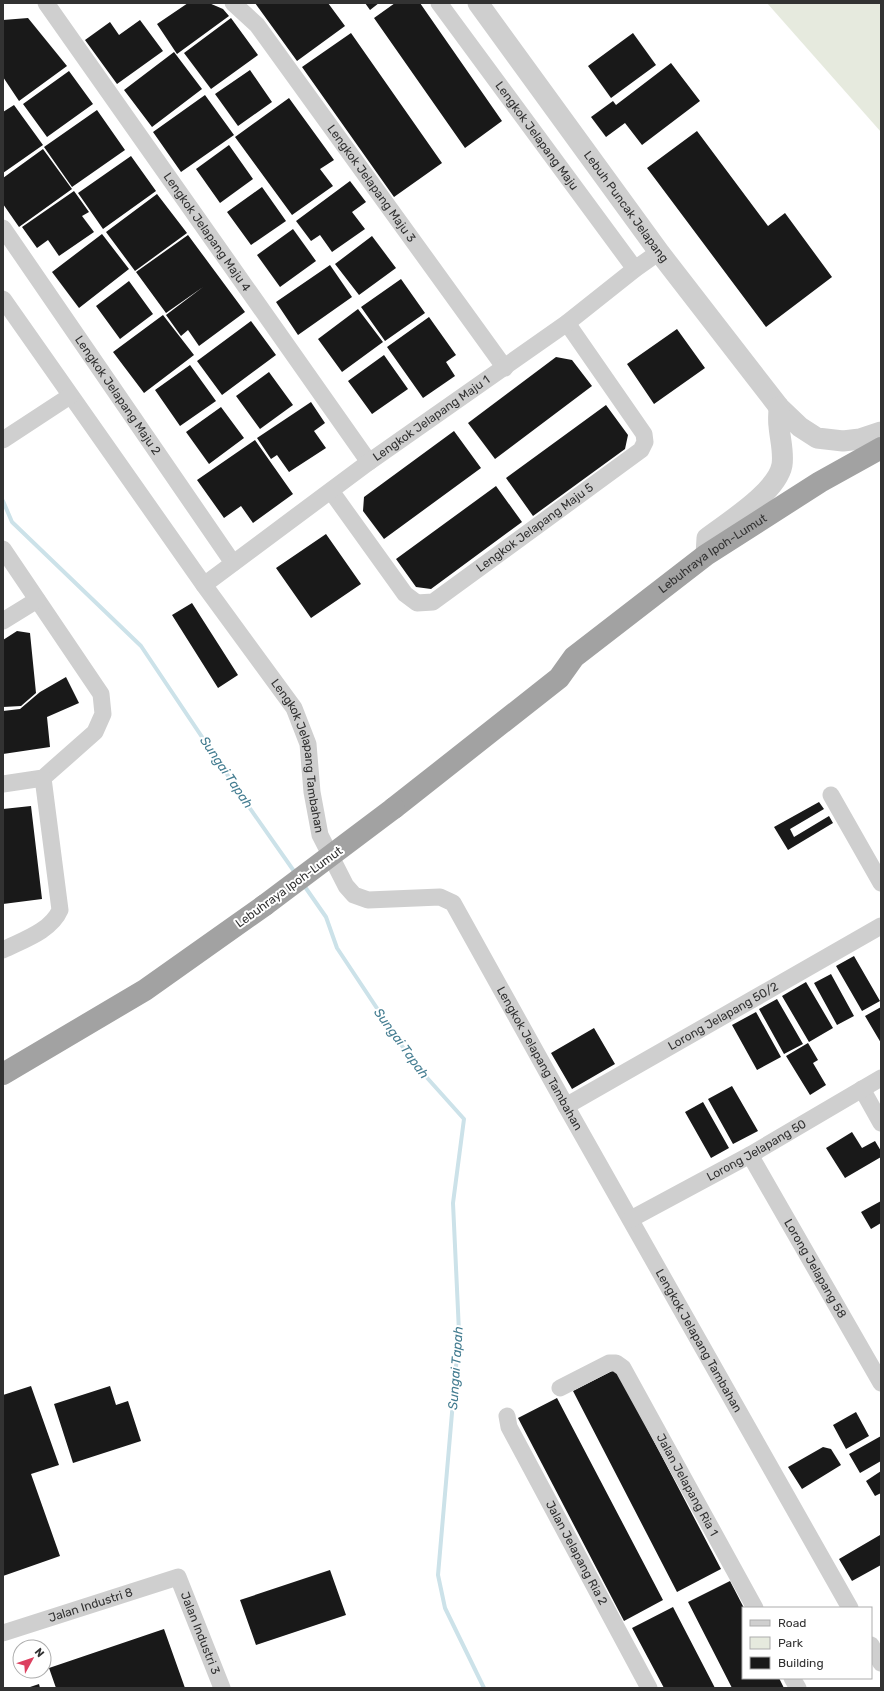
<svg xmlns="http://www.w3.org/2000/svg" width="884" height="1691" font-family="Rubik,sans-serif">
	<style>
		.green { fill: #e6eade }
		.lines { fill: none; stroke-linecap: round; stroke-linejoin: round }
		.stream { stroke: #cce2e9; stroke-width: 4 }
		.building { fill: #191919 }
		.minor { stroke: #cfcfcf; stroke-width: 17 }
		.tertiary { stroke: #cfcfcf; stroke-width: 21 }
		.trunk { stroke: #a2a2a2; stroke-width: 22 }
		.trunk-bridge { stroke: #a2a2a2; stroke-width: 22 }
		.labels { text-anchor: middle; stroke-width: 4; stroke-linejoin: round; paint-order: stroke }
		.street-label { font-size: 12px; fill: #323232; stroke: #fff }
		.water-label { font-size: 13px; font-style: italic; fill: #437c90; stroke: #fff }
	</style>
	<rect width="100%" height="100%" fill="#fff"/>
	<path class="green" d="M767 3H881V132Z"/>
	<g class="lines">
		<path class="stream" d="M3 501 12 522 141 646 249 807 296 874
			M303 884 326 917 337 948 412 1061 464 1119 453 1203 459 1332 438 1575 445 1608 484 1688"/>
	</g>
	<path class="building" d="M188 3H209L223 9 229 16 177 54 157 24Z
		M255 3H328L345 26 297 61Z
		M365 3H379L370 10Z
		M395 3H420L502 121 465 148 374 18Z
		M28 18 67 66 19 101 3 77V20Z
		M231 18 258 55 211 89 184 53Z
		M140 20 163 51 117 84 85 40 110 22 119 35Z
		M351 33 442 163 394 197 302 67Z
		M633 33 656 65 611 98 588 66Z
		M174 52 202 89 152 127 124 90Z
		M671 63 700 101 642 145 625 123 606 137 591 117 613 101 616 105Z
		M250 70 272 102 238 126 215 94Z
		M69 71 93 104 47 137 23 104Z
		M205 95 234 135 181 172 153 132Z
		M289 98 334 160 320 169 333 186 292 215 235 137Z
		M14 105 43 145 3 173V112Z
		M97 110 125 150 72 187 44 147Z
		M697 131 768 226 785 213 832 277 766 327 647 168Z
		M229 145 253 179 220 203 196 169Z
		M43 149 72 189 19 227 3 204V178Z
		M131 156 156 191 103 229 78 193Z
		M350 181 366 202 352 212 365 229 332 252 320 235 311 241 296 221Z
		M262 187 286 221 251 245 227 212Z
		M74 191 89 212 82 216 94 232 59 256 48 240 37 248 22 227Z
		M157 194 187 233 135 271 106 232Z
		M293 229 316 261 280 287 257 255Z
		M102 234 129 269 79 308 52 272Z
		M188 235 245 312 199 346 188 330 181 336 166 315 203 287 166 313 136 272Z
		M372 236 396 268 359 295 335 264Z
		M330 265 352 297 298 335 276 302Z
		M401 279 425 313 385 341 361 307Z
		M129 281 153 314 120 339 96 306Z
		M358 309 383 342 342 372 318 339Z
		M163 315 194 355 144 393 113 352Z
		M429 317 456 355 446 362 455 376 423 398 387 347Z
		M251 321 276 355 222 395 197 361Z
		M677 329 705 368 654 404 627 364Z
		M384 355 408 389 372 414 348 381Z
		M556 357 572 360 592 386 495 459 468 423Z
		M190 365 216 401 180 426 155 390Z
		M269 372 293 405 260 429 236 396Z
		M311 402 325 423 314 431 326 448 289 472 277 455 271 459 257 438Z
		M606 405 628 435 625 449 533 516 506 478Z
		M221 407 244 438 209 464 186 432Z
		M454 431 481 468 384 539 363 511 364 497Z
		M255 440 293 494 253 523 241 506 224 518 197 480Z
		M496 486 522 522 431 589 416 587 396 559Z
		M326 534 361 584 311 618 276 568Z
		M192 603 238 675 218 688 172 615Z
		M17 631 30 633 36 693 21 706 3 707V640Z
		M66 677 79 703 47 717 50 747 3 754V711L20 709 40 692Z
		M819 802 824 809 790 829 794 837 829 816 833 823 788 850 774 827Z
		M31 806 42 899 3 904V809Z
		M854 956 880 1001 862 1011 836 966Z
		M831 974 854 1016 837 1025 814 983Z
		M806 982 833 1028 809 1042 782 996Z
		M777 999 803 1044 784 1054 759 1009Z
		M881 1007V1043L865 1016Z
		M756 1012 781 1057 757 1070 732 1025Z
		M594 1028 615 1064 572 1089 551 1053Z
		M808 1043 818 1060 813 1063 826 1085 810 1095 786 1056Z
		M732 1086 758 1131 733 1144 708 1099Z
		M703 1102 729 1148 711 1158 685 1112Z
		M852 1132 862 1148 875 1141 881 1151V1157L845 1178 826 1148Z
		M881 1201V1223L871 1229 861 1212Z
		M616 1369 721 1569 677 1592 573 1391Z
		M31 1386 59 1465 31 1474 60 1556 3 1576V1395Z
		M110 1386 116 1405 128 1401 141 1441 73 1463 54 1404Z
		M557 1398 663 1600 624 1621 518 1418Z
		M856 1412 869 1436 846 1449 833 1425Z
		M881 1436V1461L860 1473 849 1454Z
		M823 1447 831 1449 841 1465 802 1489 788 1467Z
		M881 1471V1493L875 1496 866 1481Z
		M880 1535 881 1565 852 1581 839 1559Z
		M330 1570 346 1615 256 1645 240 1600Z
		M730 1581 744 1608 743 1678H779L784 1688H732L688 1602Z
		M673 1607 715 1688H664L632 1628Z
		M164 1629 185 1688H56L49 1668Z
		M39 1684 40 1688H27Z"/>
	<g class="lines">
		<g class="minor">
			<path id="s1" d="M46 3 369 462"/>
			<path id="s2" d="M233 3 257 25 505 368"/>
			<path id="s3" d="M439 3 635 269"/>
			<path id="s4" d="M3 228 233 563"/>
			<path id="s5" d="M3 299 204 585 294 708 308 744 312 792 320 835 346 886 354 895 368 900 440 897 453 903 566 1106 850 1608"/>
			<path d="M3 440 70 396"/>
			<path id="s6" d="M331 491 405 594 417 603 433 602 641 450 645 442 644 434 567 323"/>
			<path d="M3 549 101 694 103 714 95 732 43 778 3 784"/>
			<path id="s7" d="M204 585 369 462 567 323 635 269 659 252"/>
			<path d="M3 621 37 600"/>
			<path d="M831 795 881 883"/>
			<path d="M3 950C23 940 51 931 60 910L43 778"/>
			<path d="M862 1089 881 1123"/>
			<path id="s8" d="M566 1106 881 926"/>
			<path id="s9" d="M750 1155 881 1383"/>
			<path id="s10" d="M631 1219 750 1155 881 1078"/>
			<path id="s11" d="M560 1388 609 1363H616L623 1368 755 1608"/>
			<path id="s12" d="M507 1416 509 1427 649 1688"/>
			<path id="s13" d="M3 1633 178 1577 222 1688"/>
			<path d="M871 1645 881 1663"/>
			<path d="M792 1678 798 1688"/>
		</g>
		<g class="tertiary">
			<path id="s14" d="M478 3 659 252 779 407 800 427 817 438 843 441 860 439 881 432"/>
			<path d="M706 555 707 538C728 522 777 492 782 465 784 452 780 439 779 426 778 420 779 413 779 407"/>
		</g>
		<g class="trunk">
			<path id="s15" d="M394 808 559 678 574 657 706 555 820 482 881 448"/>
			<path d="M3 1074 145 990 265 905"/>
		</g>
		<path class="trunk-bridge" d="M265 905 394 808"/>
	</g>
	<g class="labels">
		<g class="street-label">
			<text dy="4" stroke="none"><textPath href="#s3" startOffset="165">Lengkok Jelapang Maju</textPath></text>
			<text dy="4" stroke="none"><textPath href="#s2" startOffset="228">Lengkok Jelapang Maju 3</textPath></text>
			<text dy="4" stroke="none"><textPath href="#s14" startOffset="252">Lebuh Puncak Jelapang</textPath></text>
			<text dy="4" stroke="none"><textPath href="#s1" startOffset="280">Lengkok Jelapang Maju 4</textPath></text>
			<text dy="4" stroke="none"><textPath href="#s4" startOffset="203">Lengkok Jelapang Maju 2</textPath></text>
			<text dy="4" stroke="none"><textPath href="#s7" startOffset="282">Lengkok Jelapang Maju 1</textPath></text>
			<text dy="4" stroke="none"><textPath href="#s6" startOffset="284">Lengkok Jelapang Maju 5</textPath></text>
			<text dy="4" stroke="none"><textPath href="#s15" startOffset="409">Lebuhraya Ipoh-Lumut</textPath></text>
			<text dy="4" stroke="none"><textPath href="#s5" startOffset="549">Lengkok Jelapang Tambahan</textPath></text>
			<text transform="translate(289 887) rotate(-36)" y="4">Lebuhraya Ipoh-Lumut</text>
			<text dy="4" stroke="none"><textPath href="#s8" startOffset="181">Lorong Jelapang 50/2</textPath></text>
			<text dy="4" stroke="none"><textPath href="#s5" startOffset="981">Lengkok Jelapang Tambahan</textPath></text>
			<text dy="4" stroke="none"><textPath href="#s10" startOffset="143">Lorong Jelapang 50</textPath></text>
			<text dy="4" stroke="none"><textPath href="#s9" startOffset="131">Lorong Jelapang 58</textPath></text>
			<text dy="4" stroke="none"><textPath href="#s5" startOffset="1305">Lengkok Jelapang Tambahan</textPath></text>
			<text dy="4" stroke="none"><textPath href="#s11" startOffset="204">Jalan Jelapang Ria 1</textPath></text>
			<text dy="4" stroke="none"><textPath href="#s12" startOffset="154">Jalan Jelapang Ria 2</textPath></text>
			<text dy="4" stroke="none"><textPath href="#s13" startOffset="92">Jalan Industri 8</textPath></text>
			<text dy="4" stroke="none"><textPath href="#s13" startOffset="244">Jalan Industri 3</textPath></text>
		</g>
		<g class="water-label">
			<text transform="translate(227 772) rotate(56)" y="5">Sungai Tapah</text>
			<text transform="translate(402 1043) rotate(54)" y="5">Sungai Tapah</text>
			<text transform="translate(455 1368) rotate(-86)" y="5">Sungai Tapah</text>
		</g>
	</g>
	<rect width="884" height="1691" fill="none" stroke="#323232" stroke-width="8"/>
	<rect x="742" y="1607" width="130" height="72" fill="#ffffff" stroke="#adadad"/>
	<rect x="750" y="1620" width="20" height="6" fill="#cfcfcf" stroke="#adadad"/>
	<text x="778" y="1627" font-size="12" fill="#323232">Road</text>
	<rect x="750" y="1637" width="20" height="12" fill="#e6eade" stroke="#adadad"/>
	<text x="778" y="1647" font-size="12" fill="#323232">Park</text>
	<rect x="750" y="1657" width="20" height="12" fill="#191919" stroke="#adadad"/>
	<text x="778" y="1667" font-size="12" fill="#323232">Building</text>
	<g transform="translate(32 1659) rotate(50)"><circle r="19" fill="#ffffff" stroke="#adadad"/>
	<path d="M0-3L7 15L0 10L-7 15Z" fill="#dc405f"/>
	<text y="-6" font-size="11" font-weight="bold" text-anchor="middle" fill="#323232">N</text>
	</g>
</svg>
